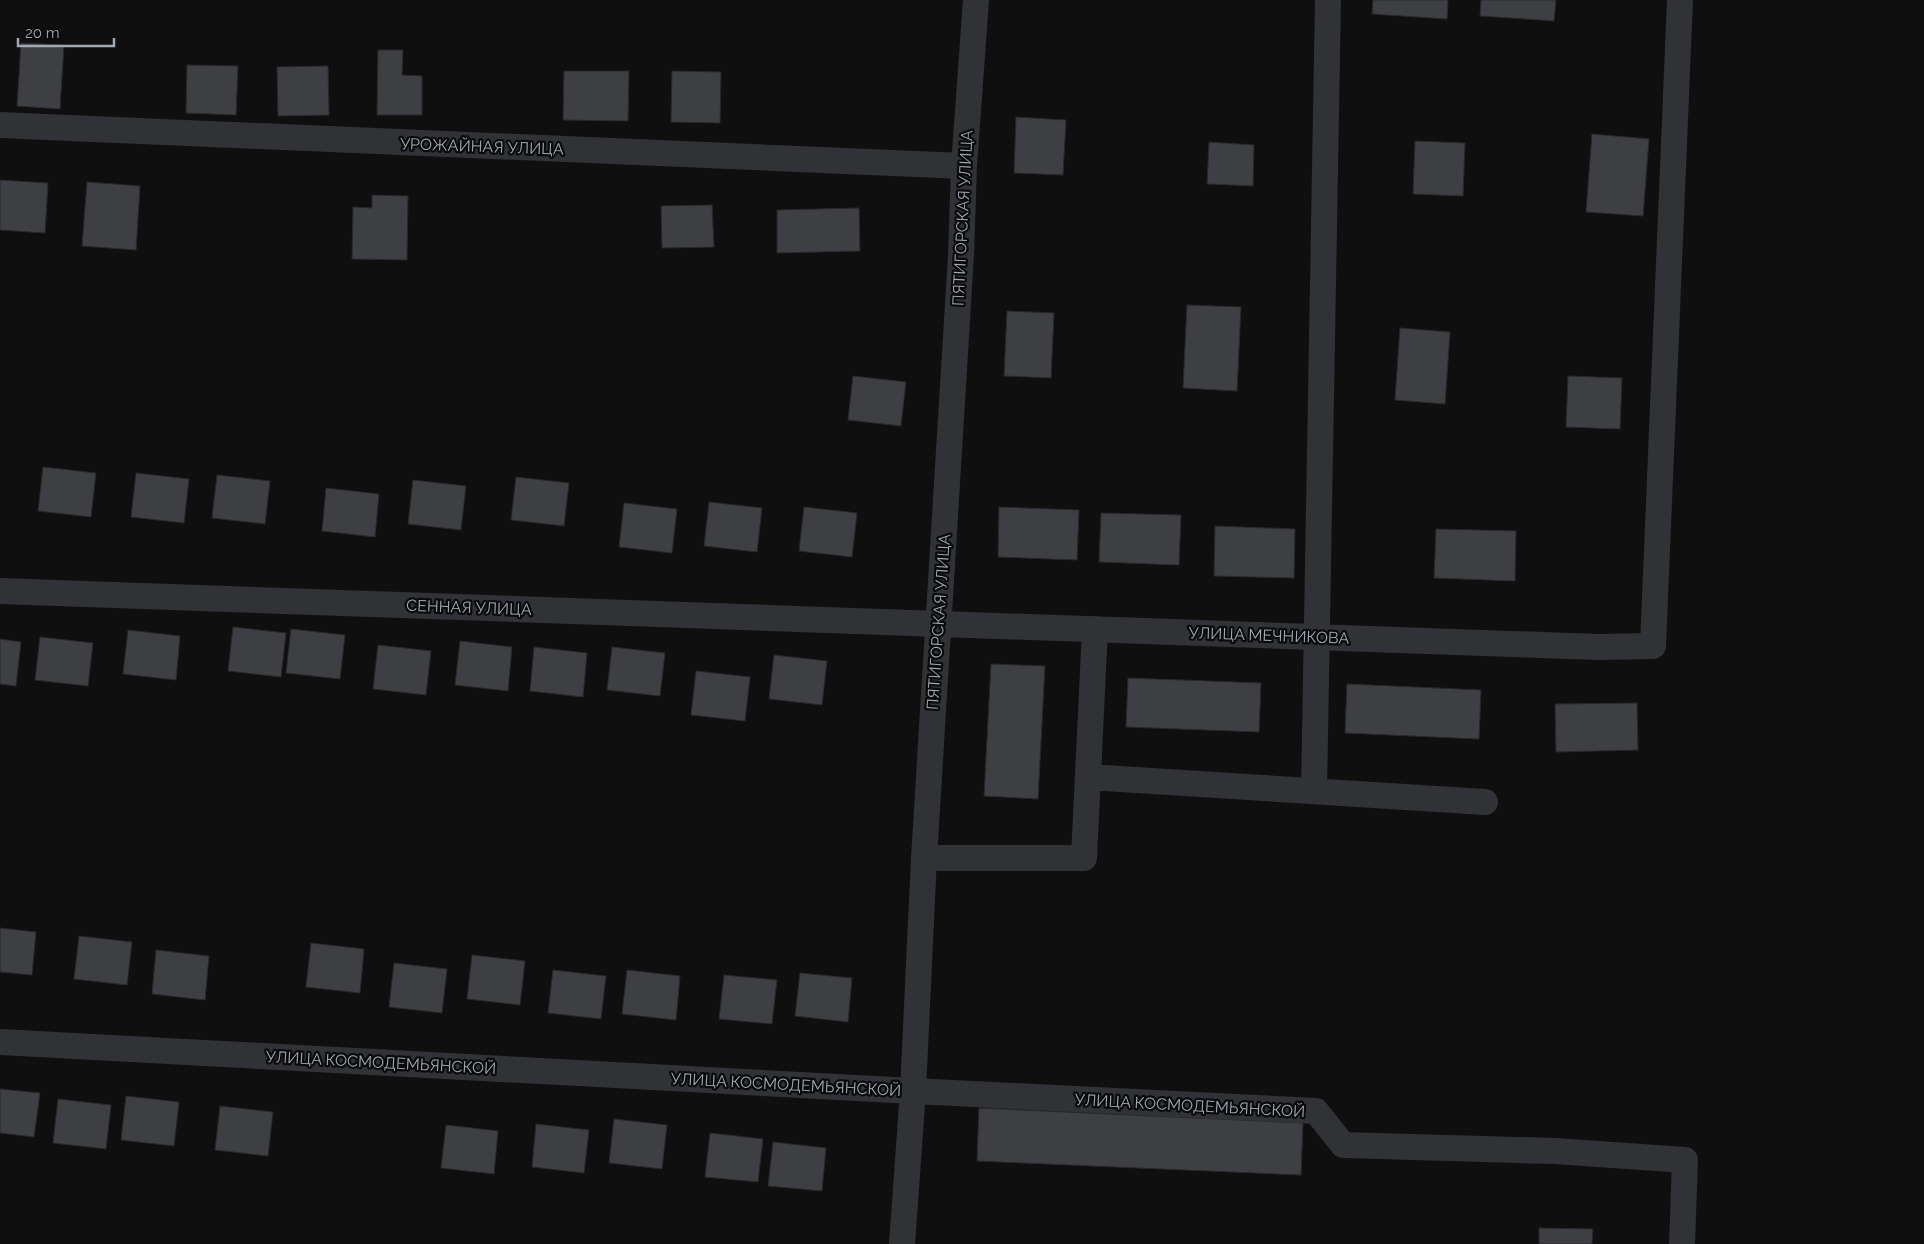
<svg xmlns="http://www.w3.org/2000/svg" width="1924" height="1244" font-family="Raleway,sans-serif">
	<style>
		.building { fill: #3e3f43; stroke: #29292c }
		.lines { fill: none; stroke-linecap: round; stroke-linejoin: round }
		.minor { stroke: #303235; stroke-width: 26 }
		.labels { text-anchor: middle; stroke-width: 4.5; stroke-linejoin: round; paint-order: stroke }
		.street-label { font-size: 16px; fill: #a0a8b1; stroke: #0a0a0b }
	</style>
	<rect width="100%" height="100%" fill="#0f0f10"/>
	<path class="building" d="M1373 0H1448L1447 19 1372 14Z
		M1481 0H1556L1554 21 1480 16Z
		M21 43 64 45 60 109 17 106Z
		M378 50H403L402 75 422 76V115H377Z
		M187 65 238 66 236 115 186 113Z
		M328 66 329 115 278 116 277 67Z
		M564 71H629L628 121 563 120Z
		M672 71 721 72 720 123 671 122Z
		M1016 117 1066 120 1063 175 1014 173Z
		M1592 134 1649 139 1643 216 1586 212Z
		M1415 141 1465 143 1463 196 1413 194Z
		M1209 142 1254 145 1253 186 1207 184Z
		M0 180 48 183 45 233 0 230Z
		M87 182 140 186 136 250 82 246Z
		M372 195 408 196 407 260 352 259 353 207 372 208Z
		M712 205 714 247 662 248 661 206Z
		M859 208 860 251 777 253V210Z
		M1187 305 1241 307 1237 391 1183 388Z
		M1007 311 1054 313 1051 378 1004 376Z
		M1400 328 1450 332 1445 404 1395 400Z
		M853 376 906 382 901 426 848 420Z
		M1568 376 1622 378 1620 429 1566 427Z
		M43 467 96 473 91 517 38 511Z
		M136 473 189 479 184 523 131 517Z
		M217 475 270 481 265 524 212 518Z
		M516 477 569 483 564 526 511 520Z
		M413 480 466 486 461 530 408 524Z
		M326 488 379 494 375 537 322 531Z
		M709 502 762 508 757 552 704 546Z
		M624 503 677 509 672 553 619 547Z
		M804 507 857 513 852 557 799 551Z
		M999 507 1079 510 1077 560 998 557Z
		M1101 513 1181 515 1179 565 1099 562Z
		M1215 526 1295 529 1294 578 1214 576Z
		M1436 529 1516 531 1515 581 1434 578Z
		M233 627 286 633 281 677 228 671Z
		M291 629 345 635 340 679 286 673Z
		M128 630 180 636 176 680 123 674Z
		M40 637 93 643 88 686 35 680Z
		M0 639 21 642 16 686 0 684Z
		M460 641 512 647 508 691 455 685Z
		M378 645 431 651 426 695 373 689Z
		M534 647 587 653 583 697 530 691Z
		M612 647 665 653 660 696 607 690Z
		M774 655 827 661 822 705 769 699Z
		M991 664 1045 666 1038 799 984 796Z
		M696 671 750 677 745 721 691 715Z
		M1128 678 1261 683 1259 732 1126 727Z
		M1347 684 1481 690 1479 739 1345 733Z
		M1637 703 1638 750 1556 752 1555 704Z
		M0 928 36 932 32 975 0 972Z
		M79 936 132 942 127 985 74 979Z
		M311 943 364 949 360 993 306 987Z
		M156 950 209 956 205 1000 152 994Z
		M472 955 525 961 520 1005 467 999Z
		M394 963 447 969 442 1013 389 1007Z
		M553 970 606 976 601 1019 548 1013Z
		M627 970 680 976 676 1020 622 1014Z
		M800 973 852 978 848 1022 795 1016Z
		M724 975 777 980 772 1024 719 1019Z
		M0 1089 40 1093 34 1137 0 1133Z
		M126 1096 179 1102 174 1146 121 1140Z
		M58 1099 111 1105 106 1149 53 1143Z
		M220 1106 273 1112 268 1156 215 1150Z
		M979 1108 1303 1123 1301 1175 977 1161Z
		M614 1119 667 1125 662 1169 609 1163Z
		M536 1124 589 1130 584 1173 532 1167Z
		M446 1125 498 1131 494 1174 441 1168Z
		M710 1133 763 1139 758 1182 705 1177Z
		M773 1142 826 1148 822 1191 768 1186Z
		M1539 1228 1593 1229 1592 1244H1539Z"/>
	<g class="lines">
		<path class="minor" d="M0 125 964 166
			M0 591 1599 647 1653 646 1680 0
			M1088 777 1485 802
			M1314 791 1328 0
			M924 858H1084L1095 629
			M0 1042 913 1091 1316 1111 1343 1145 1555 1151 1685 1160 1682 1244
			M902 1244 913 1091 924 858 961 255 964 166 976 0"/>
	</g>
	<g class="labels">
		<g class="street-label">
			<text transform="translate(482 146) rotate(2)" y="6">УРОЖАЙНАЯ УЛИЦА</text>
			<text transform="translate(962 218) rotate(-87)" y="6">ПЯТИГОРСКАЯ УЛИЦА</text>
			<text transform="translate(469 607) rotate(2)" y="6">СЕННАЯ УЛИЦА</text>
			<text transform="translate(938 622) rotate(-86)" y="6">ПЯТИГОРСКАЯ УЛИЦА</text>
			<text transform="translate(1269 635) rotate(2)" y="6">УЛИЦА МЕЧНИКОВА</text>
			<text transform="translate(381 1062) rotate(3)" y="6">УЛИЦА КОСМОДЕМЬЯНСКОЙ</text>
			<text transform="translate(786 1084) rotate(3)" y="6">УЛИЦА КОСМОДЕМЬЯНСКОЙ</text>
			<text transform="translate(1190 1105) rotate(3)" y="6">УЛИЦА КОСМОДЕМЬЯНСКОЙ</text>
		</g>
	</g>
	<path d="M18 38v8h96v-8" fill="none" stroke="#a0a8b1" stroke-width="2.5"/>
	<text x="25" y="38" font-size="15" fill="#a0a8b1" stroke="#0a0a0b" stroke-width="4" paint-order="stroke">20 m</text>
</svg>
